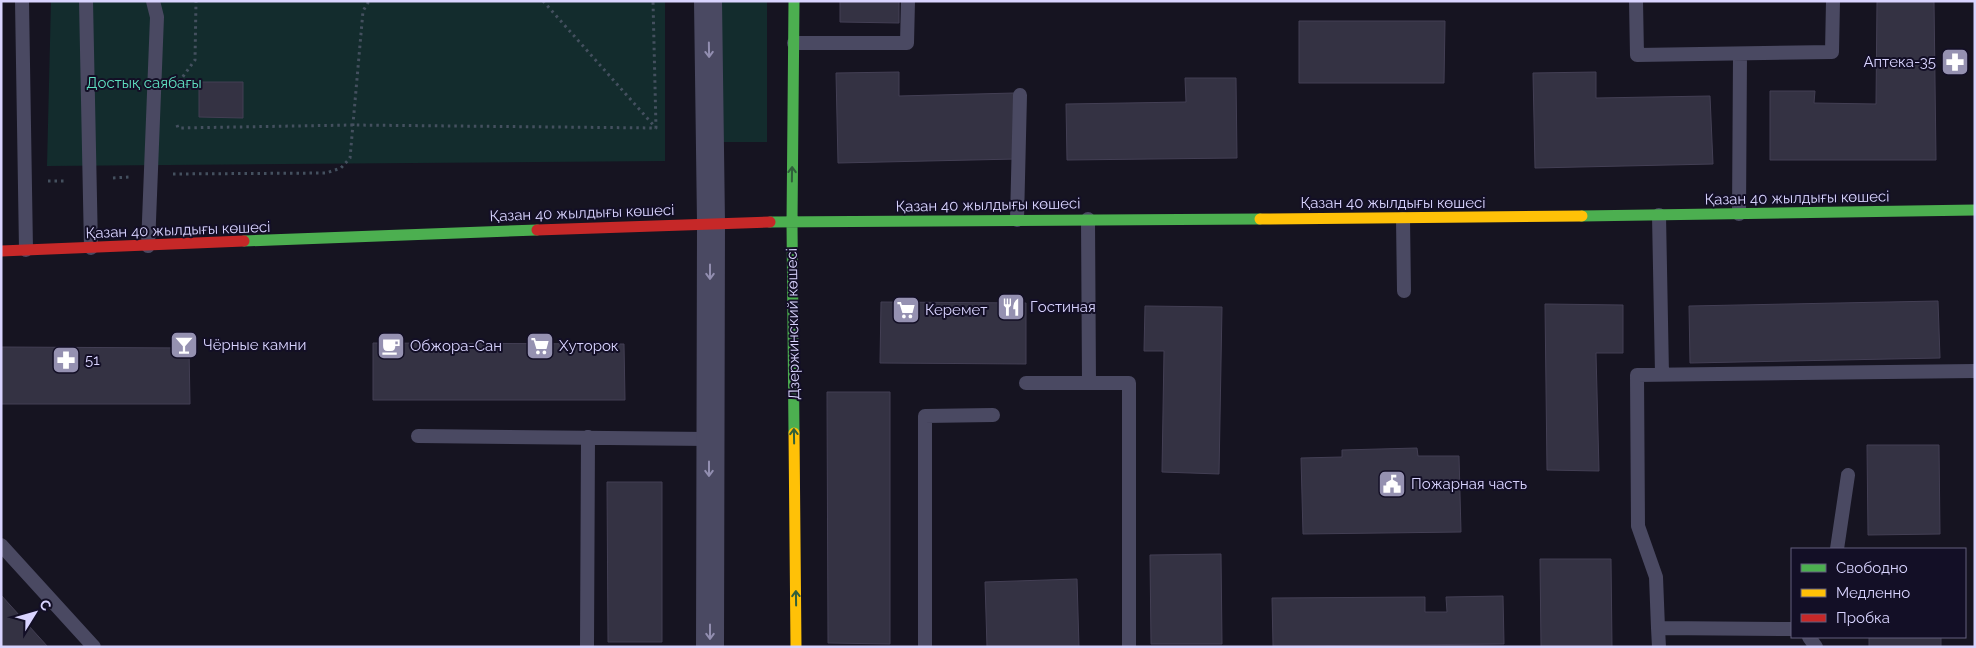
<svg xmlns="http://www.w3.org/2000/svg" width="1976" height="648" font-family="Raleway,sans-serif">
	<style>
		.green { fill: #132c2d }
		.building { fill: #343243; stroke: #433f54 }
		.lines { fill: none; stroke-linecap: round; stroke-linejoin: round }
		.path { stroke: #44505f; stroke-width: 3; stroke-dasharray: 2.5 4; stroke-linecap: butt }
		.lane { stroke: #4a4962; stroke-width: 14 }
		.street { stroke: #4a4962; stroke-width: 28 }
		.fast { stroke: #4caf50; stroke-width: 11 }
		.slow { stroke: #ffc107; stroke-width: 11 }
		.jam { stroke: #c62828; stroke-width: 11 }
		.oneway { stroke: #928eb0 }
		.oneway2 { stroke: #305f3b }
		.labels { text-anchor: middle; stroke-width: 4; stroke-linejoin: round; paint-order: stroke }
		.poi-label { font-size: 15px; fill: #d9d4ff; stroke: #130f26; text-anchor: start }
		.park-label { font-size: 15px; fill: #5fe0c0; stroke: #130f26 }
		.street-label { font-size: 15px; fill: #d9d4ff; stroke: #130f26 }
	</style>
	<rect width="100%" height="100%" fill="#161421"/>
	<path class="green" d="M51 1H665V161L47 166Z
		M720 1H767V142H719Z"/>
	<path class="building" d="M840 1H899V23L840 22Z
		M1877 1H1934L1936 160H1770V91H1815L1814 103 1876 104Z
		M1299 21H1445L1444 83H1299Z
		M899 72V96L1014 93 1016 159 838 163 836 73Z
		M1596 72V98L1710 96 1713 164 1535 168 1533 73Z
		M1185 78H1236L1237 158 1067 160 1066 104 1186 102Z
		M199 82H243V118L199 117Z
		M1938 301 1940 358 1690 363 1689 306Z
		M881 302 1026 303V364L880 363Z
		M1545 304 1623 305V353H1596L1599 471 1547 470Z
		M1145 306 1222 307 1219 474 1162 472 1164 351H1144Z
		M373 343 624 344 625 400H373Z
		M1 347 189 348 190 404H1Z
		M827 392H890V644L828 643Z
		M1867 445H1939L1940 534 1868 535Z
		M1417 448 1418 456H1459L1461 532 1303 534 1301 458 1342 457V450Z
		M607 482H662V642H608Z
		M1221 554 1222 644H1151L1150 555Z
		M1540 559H1611L1612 647H1541Z
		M1077 579 1079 647H987L985 582Z
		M1 595 48 647H1Z
		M1503 596 1504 644 1273 646 1272 598 1425 597V612H1447L1446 597Z
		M1869 637H1941V647H1869Z"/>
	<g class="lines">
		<path class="path" d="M543 1 656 128
			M179 82 195 60 196 1
			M177 125 178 128 353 125 656 128 653 1
			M173 174 326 173 341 168 350 158 363 11 369 1
			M113 178 129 177
			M48 181H67"/>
		<path class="lane" d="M22 1 26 250
			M86 1 91 248
			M1636 1 1637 55 1832 52 1833 1
			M794 43H907L908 1
			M1739 214 1740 55
			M1659 215 1662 374
			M1088 219 1089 383
			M1403 219 1404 291
			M1017 220 1020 95
			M148 246 157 17 153 1
			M1026 383H1129V647
			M418 436 709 439
			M1 545 94 647
			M1837 549 1848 475
			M1658 628 1656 577 1638 526 1637 375 1975 371
			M1809 637 1816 647
			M587 647 588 437
			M925 647V416L993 415
			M1659 647 1658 628 1792 629"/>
		<path class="street" d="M708 1 711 223 710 647"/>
		<path class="fast" d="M1582 216 1975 210
			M770 222 1260 219
			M244 241 537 230
			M794 433 792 223 794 1"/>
		<path class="slow" d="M1260 219 1582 216
			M794 433 796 647"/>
		<path class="jam" d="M537 230 770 222
			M1 251 244 241"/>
	</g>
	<defs><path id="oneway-shaft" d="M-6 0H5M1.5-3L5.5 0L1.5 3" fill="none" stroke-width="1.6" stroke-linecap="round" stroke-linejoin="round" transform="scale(1.25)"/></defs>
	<g class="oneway">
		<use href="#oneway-shaft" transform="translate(709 50) rotate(89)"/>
		<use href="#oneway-shaft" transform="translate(710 272) rotate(90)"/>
		<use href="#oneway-shaft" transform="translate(709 469) rotate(90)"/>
		<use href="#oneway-shaft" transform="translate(710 632) rotate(90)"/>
	</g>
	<g class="oneway2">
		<use href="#oneway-shaft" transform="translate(792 174) rotate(-89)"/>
		<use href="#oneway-shaft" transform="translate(794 436) rotate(-91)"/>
		<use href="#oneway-shaft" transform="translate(796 598) rotate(-91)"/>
	</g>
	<defs>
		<g id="pharmacy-square" transform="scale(1.4375)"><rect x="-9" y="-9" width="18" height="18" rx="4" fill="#9591b1" stroke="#130f26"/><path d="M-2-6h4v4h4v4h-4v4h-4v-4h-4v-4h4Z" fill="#fff"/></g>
		<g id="restaurant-square" transform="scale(1.4375)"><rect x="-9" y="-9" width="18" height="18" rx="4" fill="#9591b1" stroke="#130f26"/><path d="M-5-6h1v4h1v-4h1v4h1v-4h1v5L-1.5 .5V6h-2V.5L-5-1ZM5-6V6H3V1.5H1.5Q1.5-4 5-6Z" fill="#fff"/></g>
		<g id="supermarket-square" transform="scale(1.4375)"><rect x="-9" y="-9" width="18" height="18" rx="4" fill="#9591b1" stroke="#130f26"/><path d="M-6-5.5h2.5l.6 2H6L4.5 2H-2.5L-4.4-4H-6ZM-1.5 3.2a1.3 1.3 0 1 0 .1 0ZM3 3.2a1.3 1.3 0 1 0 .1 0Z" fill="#fff"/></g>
		<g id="bar-square" transform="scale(1.4375)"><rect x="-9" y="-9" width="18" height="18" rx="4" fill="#9591b1" stroke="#130f26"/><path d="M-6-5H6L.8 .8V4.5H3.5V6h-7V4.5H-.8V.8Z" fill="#fff"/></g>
		<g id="cafe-square" transform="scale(1.4375)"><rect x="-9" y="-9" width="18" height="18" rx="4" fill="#9591b1" stroke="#130f26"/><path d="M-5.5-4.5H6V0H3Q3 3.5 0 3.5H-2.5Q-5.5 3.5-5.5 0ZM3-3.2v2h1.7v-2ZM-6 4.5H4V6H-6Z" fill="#fff"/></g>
		<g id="civic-square" transform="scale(1.4375)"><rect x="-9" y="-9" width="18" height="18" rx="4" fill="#9591b1" stroke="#130f26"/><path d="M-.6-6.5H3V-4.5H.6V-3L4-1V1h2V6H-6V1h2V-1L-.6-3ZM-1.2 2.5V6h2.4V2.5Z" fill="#fff"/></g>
	</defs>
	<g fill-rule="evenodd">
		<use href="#pharmacy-square" x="1955" y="62"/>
		<use href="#restaurant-square" x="1011" y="307"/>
		<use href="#supermarket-square" x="906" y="310"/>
		<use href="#bar-square" x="184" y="345"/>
		<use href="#cafe-square" x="391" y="346"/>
		<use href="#supermarket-square" x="540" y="346"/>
		<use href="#pharmacy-square" x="66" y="360"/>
		<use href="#civic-square" x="1392" y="484"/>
	</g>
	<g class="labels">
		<g class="poi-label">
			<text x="1936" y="67" text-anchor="end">Аптека-35</text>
			<text x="1030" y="312">Гостиная</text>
			<text x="925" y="315">Керемет</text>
			<text x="203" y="350">Чёрные камни</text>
			<text x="410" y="351">Обжора-Сан</text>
			<text x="559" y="351">Хуторок</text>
			<text x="85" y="365">51</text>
			<text x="1411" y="489">Пожарная часть</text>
		</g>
		<g class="park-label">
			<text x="144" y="88">Достық саябағы</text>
		</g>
		<g class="street-label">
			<text transform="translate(1797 198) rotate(-1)" y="5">Қазан 40 жылдығы көшесі</text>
			<text x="1393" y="208">Қазан 40 жылдығы көшесі</text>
			<text transform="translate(988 205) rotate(-1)" y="5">Қазан 40 жылдығы көшесі</text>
			<text transform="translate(582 213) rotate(-2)" y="5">Қазан 40 жылдығы көшесі</text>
			<text transform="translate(178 230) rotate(-2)" y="5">Қазан 40 жылдығы көшесі</text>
			<text transform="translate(793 324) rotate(-91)" y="5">Дзержинский көшесі</text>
		</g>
	</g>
	<rect width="1976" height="648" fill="none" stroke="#d9d4ff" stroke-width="5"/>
	<rect x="1791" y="548" width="175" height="90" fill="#130f26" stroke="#625e7d"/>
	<rect x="1801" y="564" width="25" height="8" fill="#4caf50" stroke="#625e7d"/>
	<text x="1836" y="573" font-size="15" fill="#d9d4ff">Свободно</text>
	<rect x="1801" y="589" width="25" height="8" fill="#ffc107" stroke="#625e7d"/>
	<text x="1836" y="598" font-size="15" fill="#d9d4ff">Медленно</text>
	<rect x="1801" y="614" width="25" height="8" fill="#c62828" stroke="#625e7d"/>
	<text x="1836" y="623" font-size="15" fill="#d9d4ff">Пробка</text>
	<g transform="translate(35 613) rotate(53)" stroke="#130f26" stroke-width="4" paint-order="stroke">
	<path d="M0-4L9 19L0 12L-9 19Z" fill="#d9d4ff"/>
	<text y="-8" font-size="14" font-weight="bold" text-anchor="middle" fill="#d9d4ff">С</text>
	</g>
</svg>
